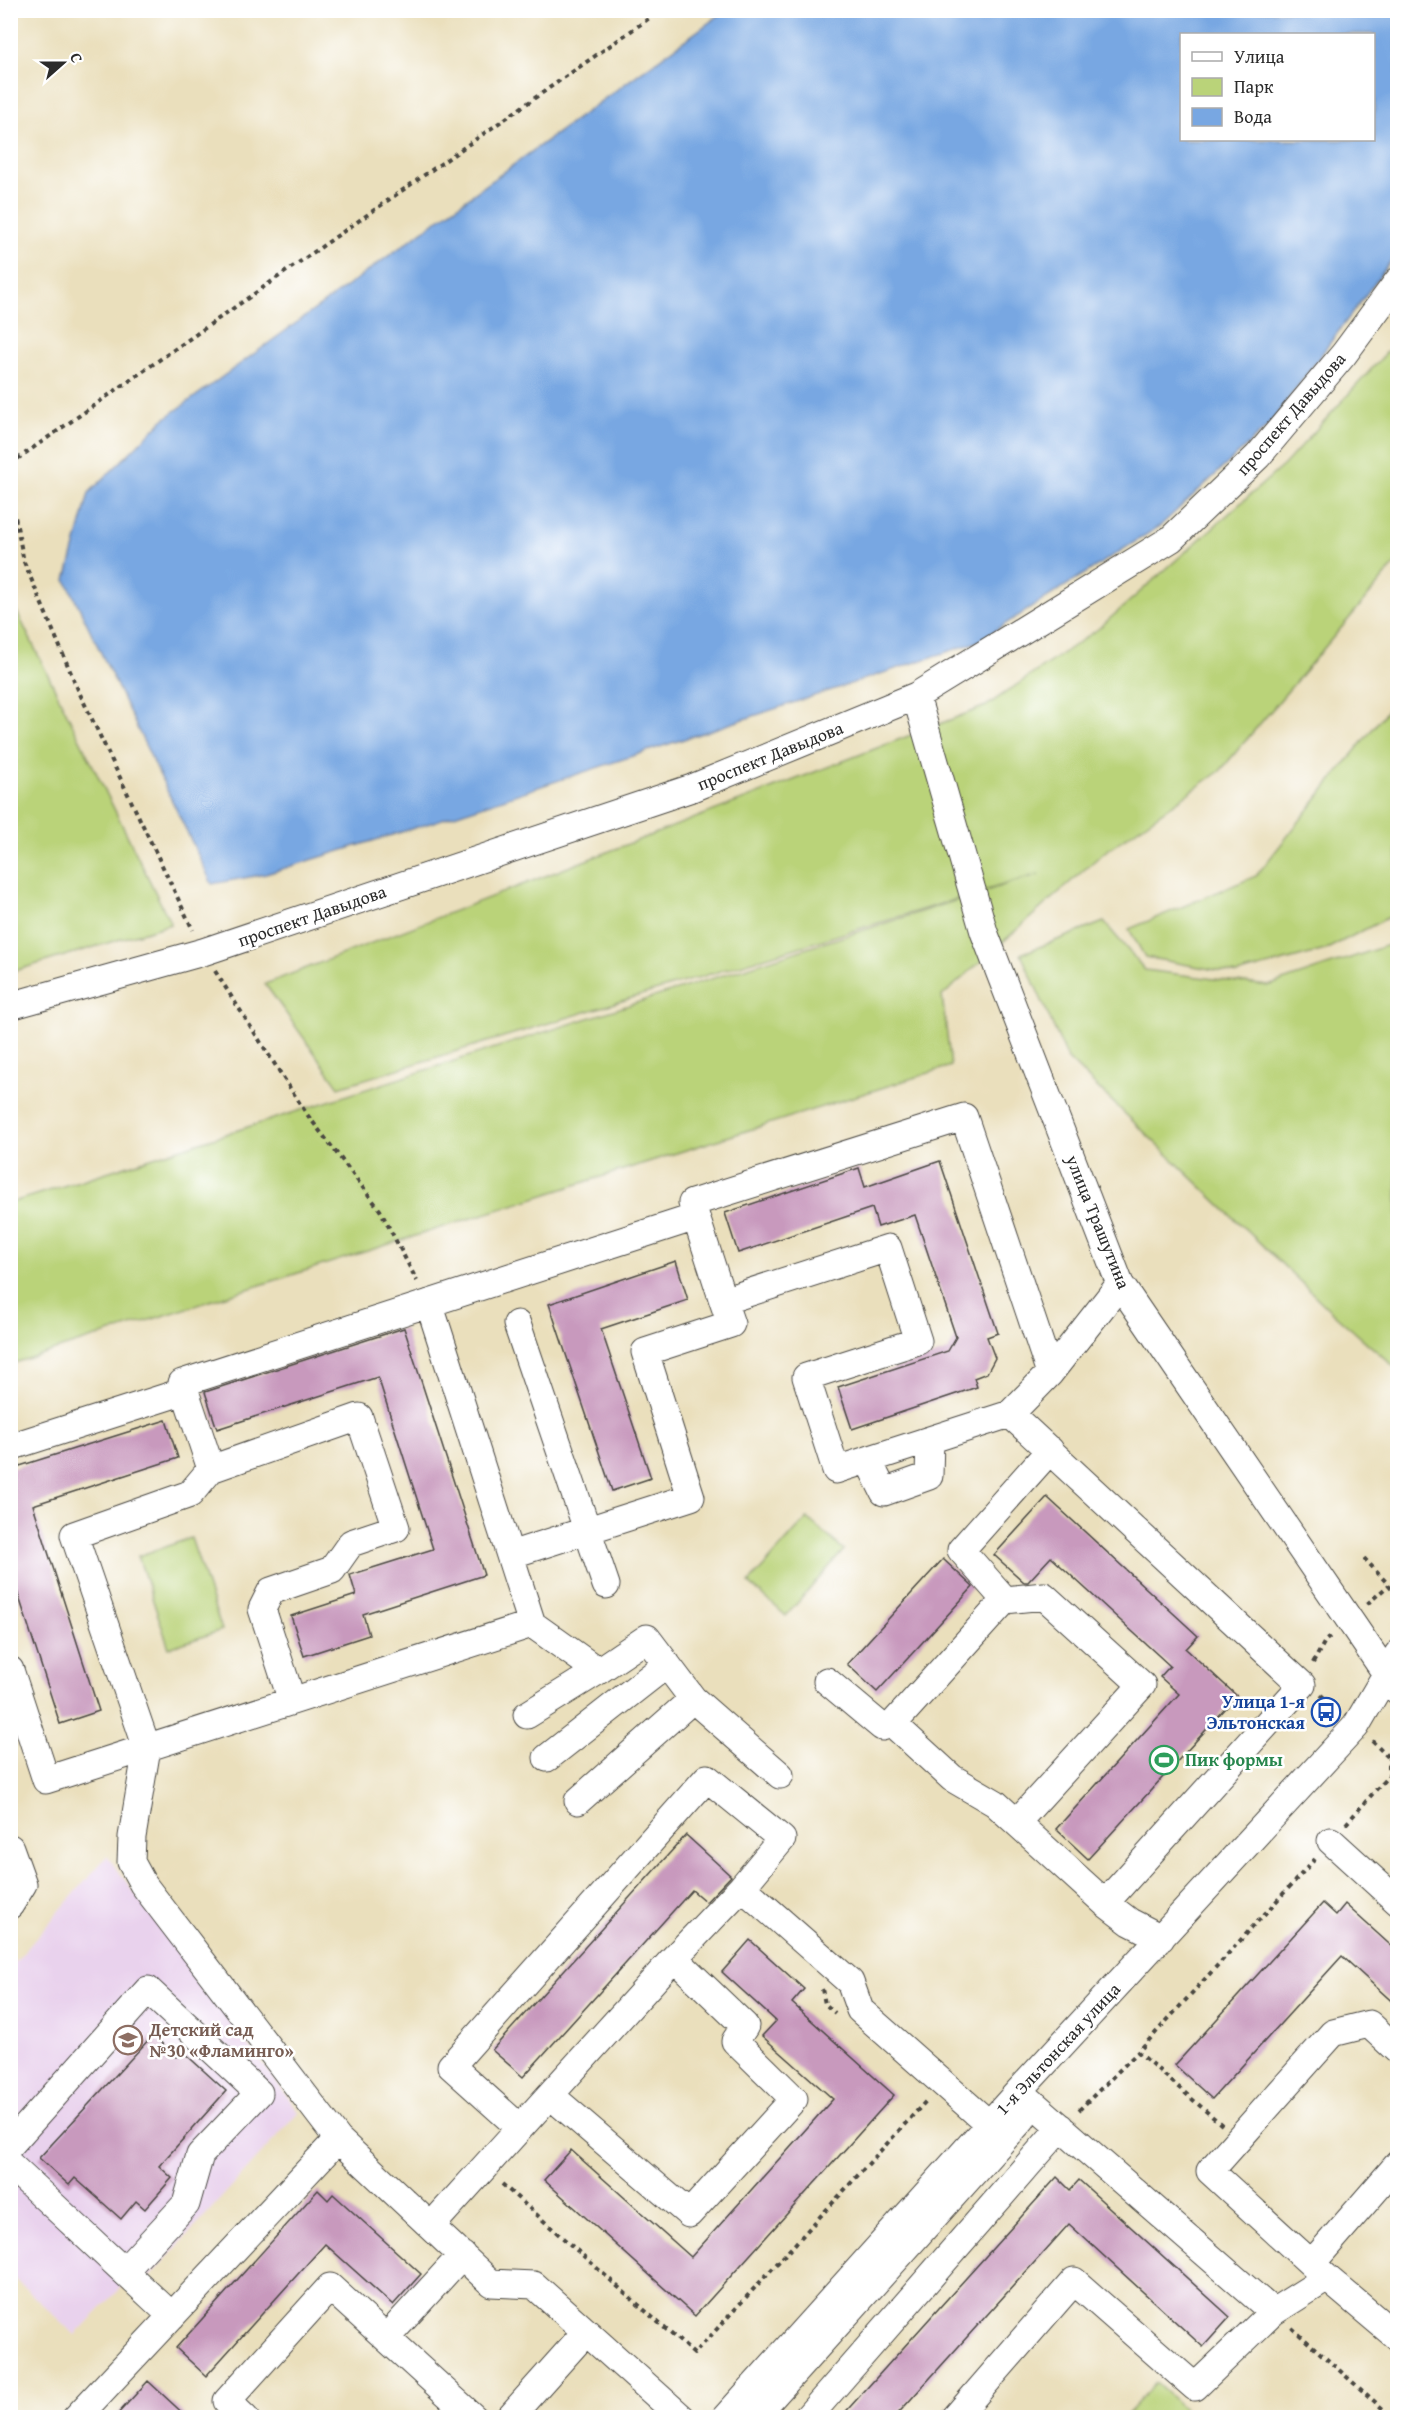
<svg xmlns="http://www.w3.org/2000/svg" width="1408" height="2428" font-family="'Gentium Book Plus',serif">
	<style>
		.built { fill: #e9d2ed }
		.green { fill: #bad379; stroke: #727f52; stroke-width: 1.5 }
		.water { fill: #78a7e2; stroke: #526986; stroke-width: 1.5; fill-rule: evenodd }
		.building { fill: #c899bd }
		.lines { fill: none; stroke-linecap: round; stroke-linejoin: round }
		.minor-casing { stroke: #484641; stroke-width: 29 }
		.path { stroke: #484641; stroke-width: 4; stroke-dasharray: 4.5 4.5; stroke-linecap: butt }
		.minor { stroke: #fff; stroke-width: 27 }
		.labels { text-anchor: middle; stroke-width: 5; stroke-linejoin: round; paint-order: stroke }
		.street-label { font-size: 18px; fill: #2b2b2b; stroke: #fff }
		.transit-label { font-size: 18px; font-weight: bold; fill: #164399; stroke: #fff; text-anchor: end }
		.leisure-label { font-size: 18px; font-weight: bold; fill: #27864d; stroke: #fff; text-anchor: start }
		.education-label { font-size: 18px; font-weight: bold; fill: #785e54; stroke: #fff; text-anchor: start }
	</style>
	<rect width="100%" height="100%" fill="#fff"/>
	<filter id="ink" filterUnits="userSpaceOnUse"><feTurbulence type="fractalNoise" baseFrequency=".0167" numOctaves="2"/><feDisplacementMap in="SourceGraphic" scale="12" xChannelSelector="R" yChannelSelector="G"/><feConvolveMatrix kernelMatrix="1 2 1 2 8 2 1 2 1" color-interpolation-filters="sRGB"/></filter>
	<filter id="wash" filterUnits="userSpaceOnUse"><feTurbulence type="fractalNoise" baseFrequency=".008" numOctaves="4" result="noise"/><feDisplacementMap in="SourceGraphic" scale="24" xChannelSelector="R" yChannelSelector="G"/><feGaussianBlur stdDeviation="1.35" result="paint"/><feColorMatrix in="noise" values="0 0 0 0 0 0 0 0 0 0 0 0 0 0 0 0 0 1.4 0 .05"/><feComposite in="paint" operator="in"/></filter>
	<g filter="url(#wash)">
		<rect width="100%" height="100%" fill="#eadfbc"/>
		<path class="built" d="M107 1856 299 2112 135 2293 124 2285 75 2335 11 2275V1967Z"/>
		<path class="green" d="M1397 341V562L1220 771 1102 854 942 996 951 1066 11 1364 10 1203 1039 874 339 1087 265 984 986 706 1098 629 1284 465Z
			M11 600 171 924 11 972H10Z
			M1397 698V913L1325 950 1237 974 1145 957 1129 929 1256 876Z
			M1104 922 1145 970 1268 986 1397 942V1369L1334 1314 1068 1059 1021 954Z
			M807 1518 844 1550 786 1616 749 1583Z
			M191 1538 222 1630 169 1648 138 1556Z
			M1156 2383 1192 2416 1190 2417H1124Z"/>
		<path class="water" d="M725 11H1397V253L1268 426 1160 526 977 642 424 825 266 874 212 884 66 580 89 493 163 420ZM1182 34H1374V140H1182Z"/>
		<g id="blocks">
			<path class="building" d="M940 1161 998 1333 987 1337 995 1358 987 1373 974 1378 977 1387 852 1429 838 1387 948 1351 956 1337 915 1215 878 1227 872 1208 738 1253 725 1213 859 1168 865 1187Z
				M676 1261 688 1300 601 1329 651 1478 612 1491 549 1304Z
				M404 1328 484 1575 363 1614 369 1635 304 1656 291 1616 356 1595 350 1575 433 1549 378 1377 217 1429 205 1392Z
				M166 1420 178 1458 33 1505 99 1711 60 1724 10 1569V1469Z
				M1047 1497 1198 1636 1186 1649 1237 1696 1088 1859 1056 1829 1179 1694 1160 1677 1170 1666 1051 1557 1028 1582H1024L994 1555Z
				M943 1559 973 1587 877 1692 847 1664Z
				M686 1835 731 1876 706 1902 692 1890 523 2077 492 2050Z
				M1323 1903 1336 1915 1345 1904 1398 1952V2007L1342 1956 1212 2099 1175 2065Z
				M750 1940 804 1989 792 2003 894 2095 695 2316 544 2180 571 2150 691 2257 833 2099 762 2036 776 2021 722 1972Z
				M153 2035 176 2057 182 2051 226 2091 159 2166 172 2178 145 2209 136 2201 121 2219 75 2178 69 2185 39 2158Z
				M1057 2177 1070 2190 1079 2180 1230 2317 1203 2347 1069 2224 894 2418H840Z
				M318 2190 328 2200 333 2194 421 2274 393 2305 325 2244 206 2376 176 2348Z
				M148 2381 188 2418H114Z"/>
		</g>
	</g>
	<g filter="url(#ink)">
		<use href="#blocks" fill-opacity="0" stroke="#484641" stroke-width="1.5"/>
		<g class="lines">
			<g class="minor-casing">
				<path id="minor" d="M916 696 984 932 1120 1284 1398 1691
					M10 1006 203 952 692 788 916 696 1171 539 1258 456 1344 354 1398 281
					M696 1217 723 1301
					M517 1324 606 1585
					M185 1391 211 1469
					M10 1447 185 1391 182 1383 696 1217 692 1203 964 1117 1050 1373
					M868 1460 884 1492 929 1476 930 1440
					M510 1555 691 1497 645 1352 731 1324 723 1301 888 1248 918 1341 806 1377 836 1470 1010 1414
					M1005 1600 1044 1596 1142 1685 1017 1822
					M532 1624 598 1671 647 1638 693 1699 780 1775
					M10 1670 46 1780 532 1624 429 1303
					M827 1681 882 1727 893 1724 952 1778 995 1803 1105 1903 1130 1922 1161 1938
					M292 1701 262 1609 271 1591 332 1570 351 1543 396 1528 359 1417 211 1469 190 1494 74 1535 147 1748 132 1837 131 1862 143 1884 338 2139 491 2283 534 2285 682 2418
					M527 1715 598 1671
					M893 1724 1005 1600 961 1550 1050 1450
					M547 1758 667 1664
					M578 1801 693 1699
					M1331 1841 1398 1902
					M10 1848 23 1884 10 1905
					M1105 1903 1302 1685 1010 1414 1050 1373 1120 1284
					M1019 2091 1273 2312
					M550 2095 689 2214 794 2099 735 2041 745 2026 674 1958
					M520 2128 451 2066 707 1778 782 1839 742 1887
					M10 2145 148 1990 259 2093 200 2155 186 2204 124 2271
					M10 2165 172 2316
					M432 2225 674 1958 742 1887 850 1982 860 2010 989 2124
					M1312 2263 1398 2164
					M1327 2278 1210 2171 1333 2033 1369 2024 1397 2050
					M386 2338 462 2255
					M76 2418 338 2139
					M245 2418 227 2401 330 2287 474 2418
					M509 2418 586 2332
					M725 2418 1019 2091 1356 1726 1398 1654
					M753 2418 1022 2119
					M807 2418 1061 2127
					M955 2418 1074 2281 1195 2387 1273 2312 1327 2278 1398 2338"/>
			</g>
			<path class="path" d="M10 464 661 10
				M10 491 24 562 79 692 193 930
				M215 971 306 1113 380 1210 417 1281
				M1364 1558 1398 1595
				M1367 1604 1389 1585
				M1313 1663 1325 1641 1332 1635
				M1321 1695 1338 1710
				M1372 1741 1389 1758 1398 1756
				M1389 1775 1398 1785
				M1346 1824 1389 1775V1758
				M822 1989 825 2004 835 2013
				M1079 2110 1138 2052
				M1222 2125 1138 2052 1315 1859
				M502 2184 694 2354 927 2100
				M1292 2328 1393 2418"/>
			<use href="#minor" class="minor"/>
		</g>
	</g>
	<defs>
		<g id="bus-ring" transform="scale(1.5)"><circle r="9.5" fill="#fff" stroke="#1a4fb4" stroke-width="1.5"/><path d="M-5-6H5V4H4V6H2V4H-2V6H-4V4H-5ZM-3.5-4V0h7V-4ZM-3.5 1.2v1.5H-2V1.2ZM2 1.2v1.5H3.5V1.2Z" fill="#1a4fb4"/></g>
		<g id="stadium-ring" transform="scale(1.5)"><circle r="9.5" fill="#fff" stroke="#2e9e5b" stroke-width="1.5"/><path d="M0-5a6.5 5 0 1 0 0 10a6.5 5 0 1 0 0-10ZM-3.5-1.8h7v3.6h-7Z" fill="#2e9e5b"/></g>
		<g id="school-ring" transform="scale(1.5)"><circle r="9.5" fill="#fff" stroke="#8d6e63" stroke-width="1.5"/><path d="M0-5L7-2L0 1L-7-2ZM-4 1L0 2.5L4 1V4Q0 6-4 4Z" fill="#8d6e63"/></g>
	</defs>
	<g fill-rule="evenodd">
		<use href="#bus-ring" x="1326" y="1712"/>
		<use href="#stadium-ring" x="1164" y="1760"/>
		<use href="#school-ring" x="128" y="2040"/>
	</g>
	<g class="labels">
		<g class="street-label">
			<text transform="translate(1291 414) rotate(-49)" y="6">проспект Давыдова</text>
			<text transform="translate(770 756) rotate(-22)" y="6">проспект Давыдова</text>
			<text transform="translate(312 916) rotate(-19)" y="6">проспект Давыдова</text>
			<text transform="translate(1098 1222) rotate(68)" y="6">улица Трашутина</text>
			<text transform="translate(1058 2049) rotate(-47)" y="6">1-я Эльтонская улица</text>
		</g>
		<g class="transit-label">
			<text x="1305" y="1708">Улица 1-я<tspan x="1305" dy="21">Эльтонская</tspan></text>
		</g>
		<g class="leisure-label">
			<text x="1185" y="1766">Пик формы</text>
		</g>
		<g class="education-label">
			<text x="149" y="2036">Детский сад<tspan x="149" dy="21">№30 «Фламинго»</tspan></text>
		</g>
	</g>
	<rect width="1408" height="2428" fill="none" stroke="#fff" stroke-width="36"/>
	<rect x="1180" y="33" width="195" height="108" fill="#ffffff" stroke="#aaaaaa" stroke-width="1.5"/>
	<rect x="1192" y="52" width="30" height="9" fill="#ffffff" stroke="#aaaaaa" stroke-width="1.5"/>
	<text x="1234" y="63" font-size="18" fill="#2b2b2b">Улица</text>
	<rect x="1192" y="78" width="30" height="18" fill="#bad379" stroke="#aaaaaa" stroke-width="1.5"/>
	<text x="1234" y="93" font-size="18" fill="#2b2b2b">Парк</text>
	<rect x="1192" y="108" width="30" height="18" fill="#78a7e2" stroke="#aaaaaa" stroke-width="1.5"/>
	<text x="1234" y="123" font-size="18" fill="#2b2b2b">Вода</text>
	<g transform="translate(63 63) rotate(69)" stroke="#ffffff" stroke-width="4.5" paint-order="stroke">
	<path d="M0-4.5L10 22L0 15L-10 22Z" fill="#2b2b2b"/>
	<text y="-9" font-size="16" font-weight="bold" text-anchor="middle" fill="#2b2b2b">С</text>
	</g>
</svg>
